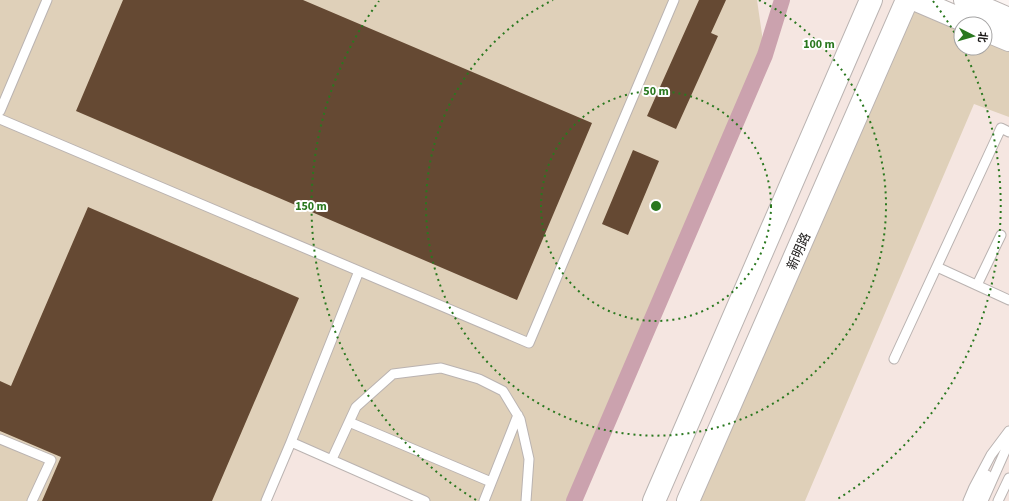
<svg xmlns="http://www.w3.org/2000/svg" width="1009" height="501" font-family="'Source Sans 3','Noto Sans SC',sans-serif">
	<style>
		.built { fill: #f5e6e1 }
		.green { fill: #dfd0b9 }
		.lines { fill: none; stroke-linecap: round; stroke-linejoin: round }
		.canal { stroke: #cba2ae; stroke-width: 16 }
		.building { fill: #654933 }
		.lane-casing { stroke: #bab3b1; stroke-width: 11 }
		.secondary-casing { stroke: #bab3b1; stroke-width: 24 }
		.primary-casing { stroke: #bab3b1; stroke-width: 24 }
		.lane { stroke: #fff; stroke-width: 9 }
		.secondary { stroke: #fff; stroke-width: 22 }
		.primary { stroke: #fff; stroke-width: 22 }
		.ring { fill: none; stroke: #2a781f; stroke-width: 2; stroke-dasharray: 2 4 }
		.labels { text-anchor: middle; stroke-width: 4; stroke-linejoin: round; paint-order: stroke }
		.street-label { font-size: 13px; fill: #1b1918; stroke: #fff }
		.centre { fill: #2a781f; stroke: #fff; stroke-width: 2 }
		.ring-label { font-size: 12px; text-anchor: middle; font-weight: bold; fill: #2a781f; stroke: #fff; stroke-width: 4; stroke-linejoin: round; paint-order: stroke }
	</style>
	<rect width="100%" height="100%" fill="#fcf5f3"/>
	<path class="built" d="M0 0H916L961 24V48H985L1009 40V501H0Z"/>
	<path class="green" d="M0 0H757L765 55 574 501H425L291 442 266 501H0Z
		M907 0 961 24V48H985V30L1009 40V117L974 104 805 501H690Z"/>
	<g class="lines">
		<path class="canal" d="M574 501 765 55 782 0"/>
	</g>
	<path class="building" d="M123 0H303L592 123 517 300 76 111Z
		M699 0H726L711 33 718 36 676 129 647 116Z
		M633 150 659 161 628 235 602 224Z
		M88 207 299 298 212 501H42L61 457 0 431V381L11 386Z"/>
	<g class="lines">
		<g class="lane-casing">
			<path id="lane" d="M0 111 47 0
				M0 119 529 343 674 0
				M937 267 1009 300
				M977 285 1001 235
				M894 359 1001 128 1009 132
				M349 422 491 482
				M0 439 51 460 32 501
				M291 442 359 271
				M332 459 356 407 393 374 441 368 479 379 503 391 520 419 529 459 526 501
				M266 501 291 442 425 501
				M484 501 518 415
				M968 501 974 487 991 455 1009 431
				M976 501 987 475
				M983 501 1009 442
				M998 501 1009 478"/>
		</g>
		<g class="secondary-casing">
			<path id="secondary" d="M916 0 972 24
				M965 0 1009 19
				M985 30 1009 40"/>
		</g>
		<g class="primary-casing">
			<path id="primary" d="M654 501 871 0
				M688 501 907 0"/>
		</g>
		<use href="#lane" class="lane"/>
		<use href="#secondary" class="secondary"/>
		<use href="#primary" class="primary"/>
	</g>
	<g class="ring">
		<circle cx="656" cy="206" r="115"/>
		<path d="M759 0A230 230 0 1 1 553 0"/>
		<path d="M476 500A345 345 0 0 1 379 1M933 1A345 345 0 0 1 961 44M963 49A345 345 0 0 1 836 500"/>
	</g>
	<g class="labels">
		<g class="street-label">
			<text transform="translate(798 251) rotate(-66)" y="5">新明路</text>
		</g>
	</g>
	<circle cx="656" cy="206" r="6" class="centre"/>
	<g class="ring-label">
		<text x="819" y="48">100 m</text>
		<text x="656" y="95">50 m</text>
		<text x="311" y="210">150 m</text>
	</g>
	<g transform="translate(973 36) rotate(96)"><circle r="19" fill="#ffffff" stroke="#a4a3a3"/>
	<path d="M0-3L7 15L0 10L-7 15Z" fill="#2a781f"/>
	<text y="-6" font-size="11" font-weight="bold" text-anchor="middle" fill="#1b1918">北</text>
	</g>
</svg>
